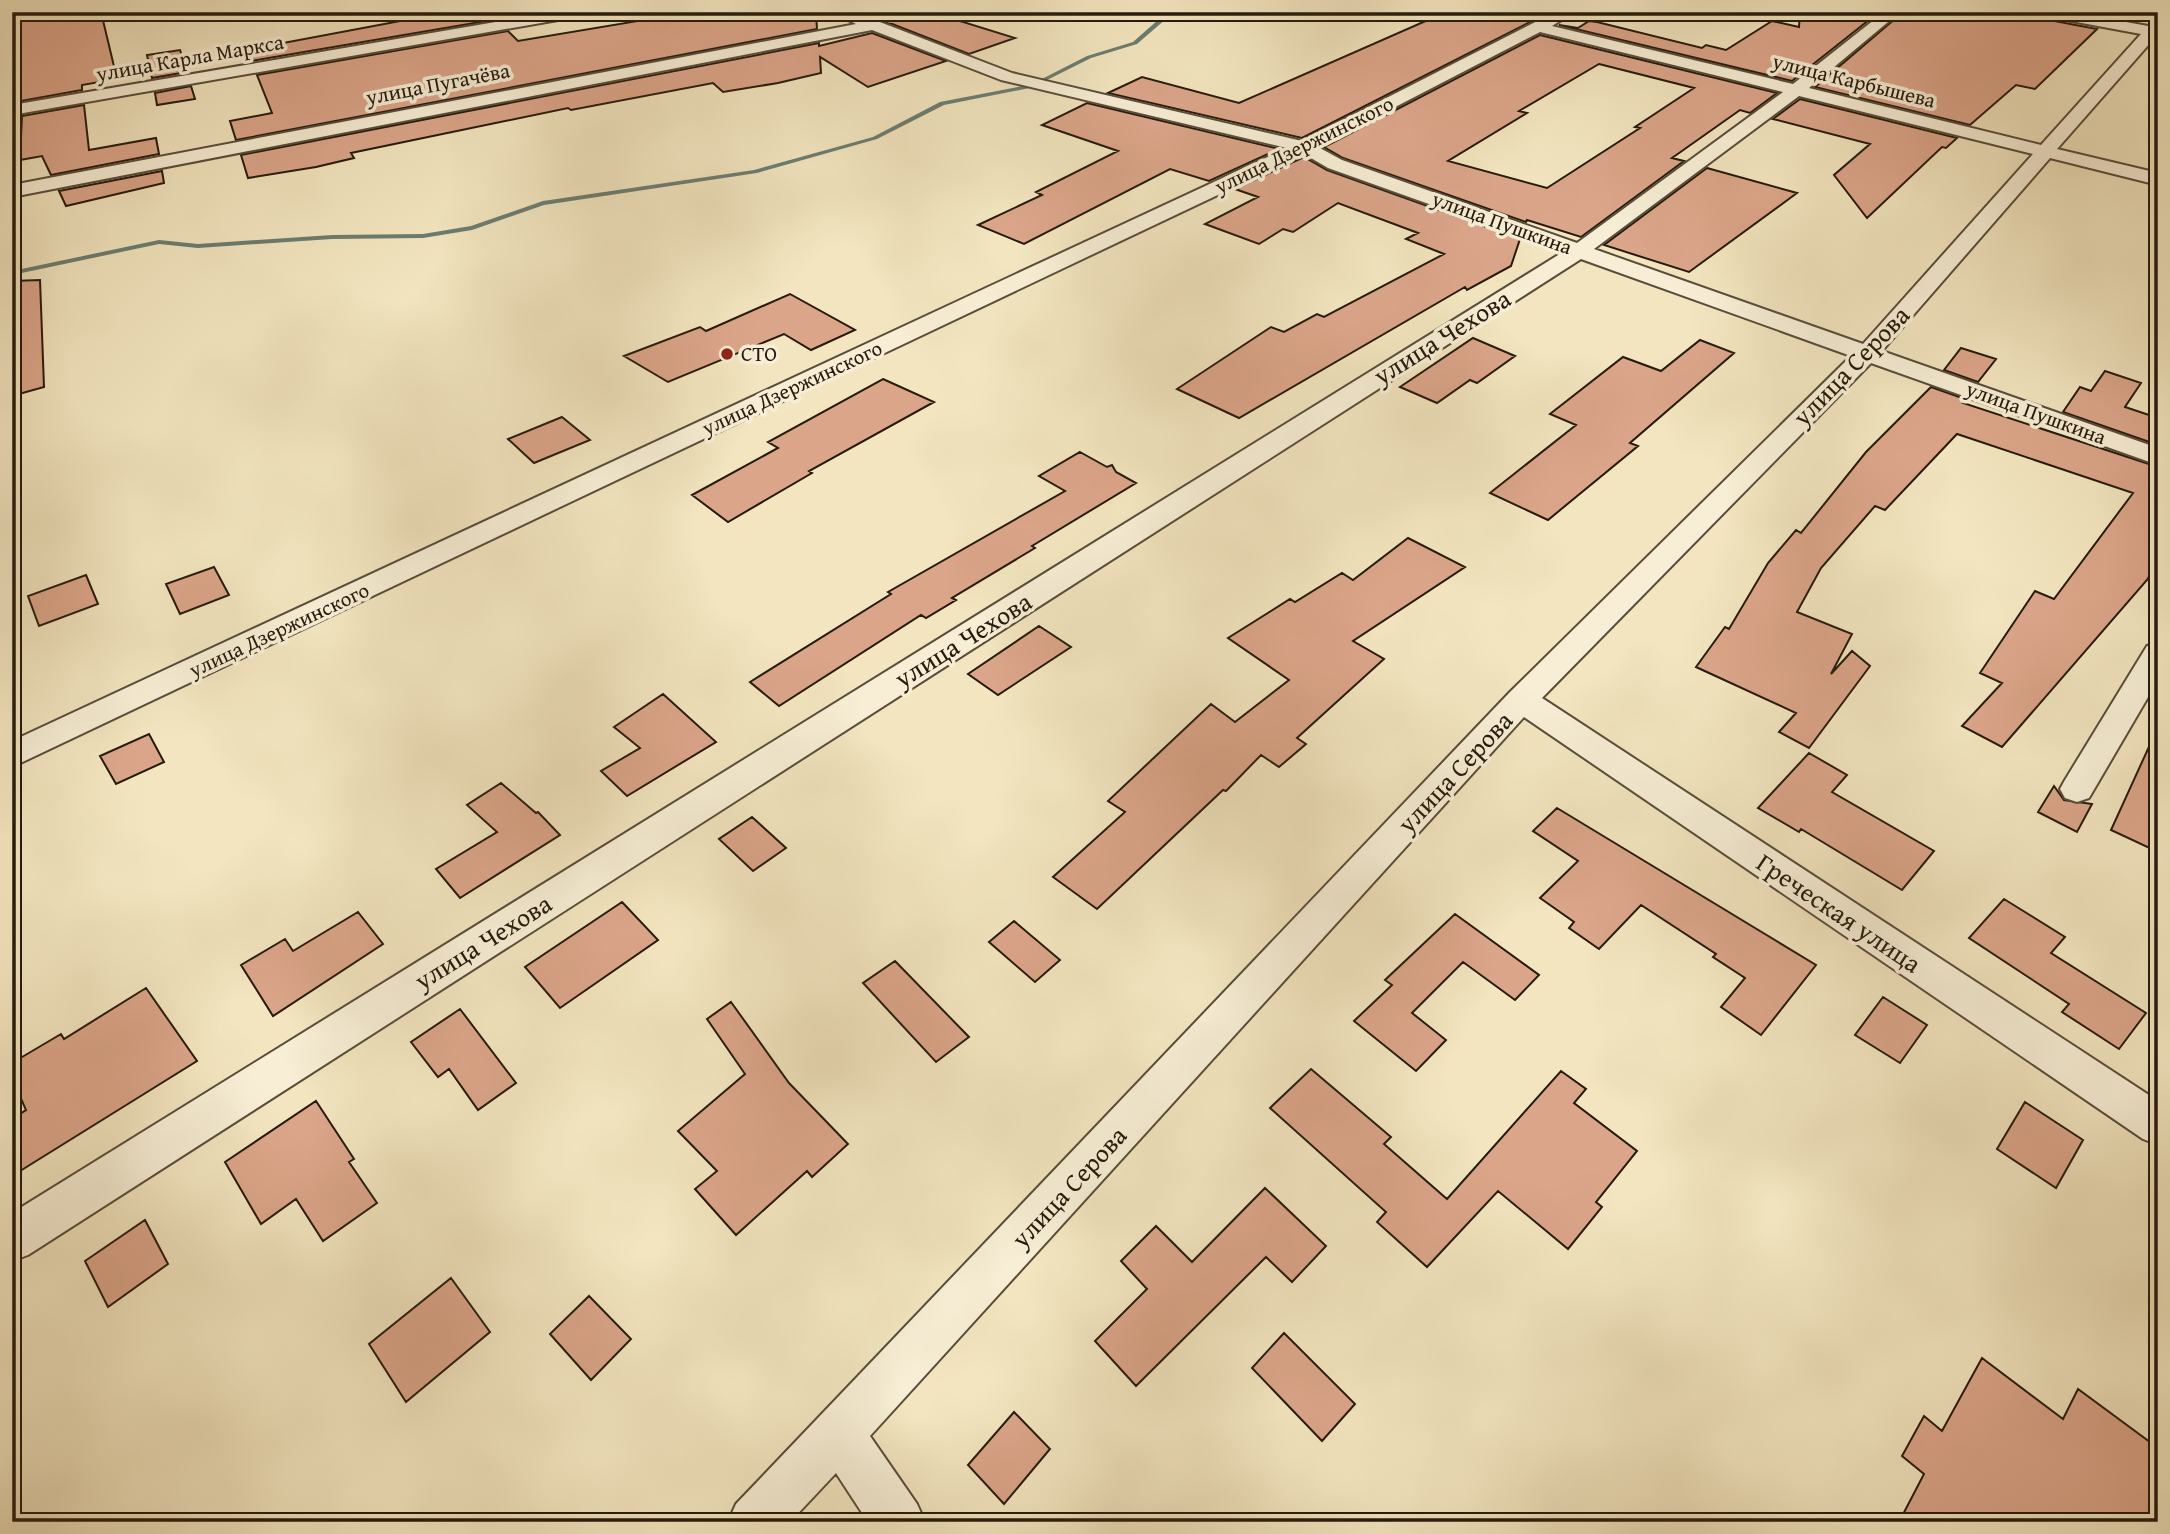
<svg xmlns="http://www.w3.org/2000/svg" width="2170" height="1534" font-family="'Gentium Book Plus',serif">
	<style>
		.lines { fill: none; stroke-linecap: round; stroke-linejoin: round }
		.stream { fill: #6c7d71; fill-rule: evenodd }
		.building { fill: #dba589; stroke: #261a0d; stroke-width: 2; fill-rule: evenodd }
		.minor-casing { stroke: #594d3a; stroke-width: 4 }
		.minor { fill: #f7eed5; fill-rule: evenodd }
		.poi-dot { fill: #8f2418; stroke: #f7eed5; stroke-width: 2.5 }
		.labels { text-anchor: middle; stroke-width: 7; stroke-linejoin: round; paint-order: stroke }
		.far-street-label { font-size: 21px; fill: #261a0d; stroke: #f7eed5 }
		.far-poi-label { font-size: 21px; fill: #261a0d; stroke: #f7eed5; text-anchor: start }
		.street-label { font-size: 26px; fill: #261a0d; stroke: #f7eed5 }
	</style>
	<rect width="100%" height="100%" fill="#f2e5bf"/>
	<filter id="stains"><feTurbulence type="fractalNoise" baseFrequency=".00286" numOctaves="4"/><feColorMatrix values="0 0 0 0 .2 0 0 0 0 .09 0 0 0 0 .02 0 0 0 .5 -.17"/></filter>
	<radialGradient id="worn" r=".72"><stop offset=".6" stop-color="#630" stop-opacity="0"/><stop offset="1" stop-color="#630" stop-opacity=".3"/></radialGradient>
	<g class="lines">
		<path class="stream" d="M1167 12H1174L1137 44 1091 58 1043 82 1038 81 1087 56 1133 42Z
			M1028 85 1030 88 944 105 877 139 757 173 544 205 472 230 423 238 332 239 198 248 159 244 12 275V271L159 240 198 244 332 235 423 234 471 226 543 201 754 170 873 137 940 102Z"/>
	</g>
	<path class="building" d="M13 12H62L63 18 101 12 117 79 82 85V90L21 101Z
		M448 12H492L498 19 251 61 246 50Z
		M626 12H816L817 29 236 140 230 121 272 113 257 75 508 31 518 41 638 21Z
		M916 12H931L1015 38 969 54 887 22Z
		M1446 12H1516L1538 18 1302 138 1108 93 1142 77 1239 103Z
		M1800 12H1879L1792 81 1559 25 1578 28 1589 21 1597 22 1702 48 1706 45 1726 50 1772 21 1799 27Z
		M1903 12H2034L2044 19 2097 29 2035 89 2016 85 1970 125 1815 87Z
		M872 33 946 61 868 87 820 57 821 73 778 83 723 92 713 83 571 110 568 108 351 153 354 158 316 167 248 178 241 155 819 43V46Z
		M1540 35 1777 93 1750 113 1740 110 1672 158 1684 161 1581 237 1527 220 1526 222 1343 158 1324 147ZM1599 64 1694 88 1635 127 1640 128 1547 188 1448 161 1527 113 1519 111Z
		M180 50 187 72 152 78 147 55Z
		M191 86 195 99 157 105 155 93Z
		M1800 99 1957 138 1946 148 1942 147 1867 218 1834 175 1870 144 1773 119Z
		M1087 103 1279 149 1209 181 1170 169 1024 244 978 225 1042 195 1036 192 1118 151 1042 125Z
		M84 105 89 150 156 138 159 154 51 175 42 156 20 160 22 116Z
		M1304 157 1327 170 1520 239 1511 266 1467 290 1465 287 1239 418 1177 389 1271 327 1284 332 1317 314 1324 317 1444 254 1406 239 1418 233 1338 203 1293 232 1283 229 1259 244 1205 224 1258 197 1235 189Z
		M1707 168 1797 193 1689 272 1604 245Z
		M162 171 164 183 66 206 59 191Z
		M40 280 44 387 12 396V281Z
		M790 294 855 330 811 350 784 334 668 382 624 356 700 327 706 331Z
		M1473 338 1515 356 1477 383 1470 380 1437 403 1400 387Z
		M1700 340 1734 353 1630 443 1638 446 1548 520 1490 493 1576 425 1550 414 1623 357 1661 371Z
		M1961 348 1996 359 1978 382 1944 370Z
		M2105 371 2141 383 2125 407 2158 418V445L2063 412 2080 387 2091 391Z
		M883 379 934 402 809 471 812 473 728 522 692 495 778 448 768 442Z
		M1931 387 1965 399 1963 403 2158 467V561L2147 580 2002 747 1962 726 2002 683 1980 673 2035 591 2054 599 2133 493 1957 434 1885 510 1875 506 1821 568 1797 612 1852 634 1831 674 1852 651 1870 666 1809 748 1779 732 1796 713 1696 667 1725 627 1729 629 1768 563 1796 530 1801 533 1866 452Z
		M562 417 590 440 534 463 508 439Z
		M1080 452 1107 467 1112 465 1116 472 1136 483 1032 546 1035 548 952 598 956 600 926 618 921 615 779 706 750 682 891 594 888 592 1065 491 1039 476Z
		M1408 538 1465 567 1353 641 1384 659 1297 738 1306 744 1279 767 1261 755 1226 791 1223 790 1097 909 1053 877 1125 812 1108 801 1211 704 1235 722 1289 680 1228 638 1290 599 1295 602 1342 573 1353 580Z
		M214 567 229 595 180 614 166 584Z
		M86 575 98 604 39 626 28 596Z
		M1039 626 1071 647 998 695 968 674Z
		M663 694 716 742 627 796 601 771 640 748 614 727Z
		M2158 727V852L2111 830Z
		M149 734 164 762 116 784 100 756Z
		M1809 753 1847 775 1832 792 1934 851 1902 890 1801 829 1799 832 1758 808Z
		M501 783 536 813 538 812 560 835 460 898 436 869 497 832 467 805Z
		M2054 786 2064 800 2092 804 2077 832 2038 812Z
		M1557 808 1816 965 1761 1035 1721 1007 1745 978 1713 957 1716 954 1641 905 1599 949 1569 928 1574 922 1540 898 1578 861 1533 831Z
		M752 817 786 848 753 871 719 839Z
		M2004 899 2065 937 2051 953 2146 1013 2119 1049 2062 1012 2069 1004 1969 938Z
		M622 902 658 940 560 1008 525 967Z
		M358 912 383 944 273 1016 241 965 285 939 293 951Z
		M1455 914 1539 975 1515 1000 1463 962 1412 1013 1446 1040 1416 1071 1354 1021 1392 985 1385 980Z
		M1014 921 1060 960 1035 982 989 942Z
		M895 961 969 1037 936 1062 863 983Z
		M146 988 197 1061 12 1176V1119L26 1110 12 1078V1063L61 1034 64 1039Z
		M1883 997 1927 1025 1900 1063 1855 1035Z
		M731 1002 789 1083 848 1144 812 1177 807 1171 736 1235 695 1189 717 1171 678 1131 745 1074 707 1019Z
		M460 1009 516 1083 478 1110 449 1069 438 1077 411 1042Z
		M1311 1069 1391 1137 1384 1144 1447 1199 1561 1071 1586 1089 1574 1103 1637 1151 1596 1202 1602 1207 1568 1249 1498 1191 1427 1267 1377 1222 1386 1212 1270 1108Z
		M316 1101 354 1159 349 1162 377 1203 323 1241 296 1199 261 1224 225 1162Z
		M2025 1102 2083 1140 2056 1188 1997 1149Z
		M1265 1188 1326 1246 1292 1282 1266 1257 1136 1386 1095 1341 1147 1289 1121 1261 1156 1226 1192 1262Z
		M145 1220 168 1264 108 1307 85 1261Z
		M451 1278 490 1332 406 1402 369 1344Z
		M589 1296 631 1339 591 1380 550 1334Z
		M1284 1333 1355 1404 1322 1441 1252 1368Z
		M1982 1358 2063 1419 2078 1389 2158 1448V1522H1899L1924 1474 1902 1456 1924 1416 1942 1431Z
		M1014 1412 1050 1449 1004 1504 968 1465Z"/>
	<g class="lines">
		<g class="minor-casing">
			<path id="minor" d="M554 12H588L581 16 12 115V105Z
				M833 12H854L1012 73 1302 141 1555 12H1574L1552 26 1793 84 1884 12H1900L1809 88 2041 145 2141 34 2044 16 2037 12H2071L2148 26 2158 20V34L2057 149 2158 173V185L2050 158 1882 351 2158 448V465L1871 363 1542 698 2158 1101V1145L2143 1139 1524 717 870 1436 917 1504 925 1522H868L836 1473 790 1522H728L736 1504 1510 692 1851 356 1581 259 28 1255 12 1261V1213L1563 252 1328 168 1304 154 12 767V741L1287 148 1001 80 872 30 12 197V185L856 24ZM1540 32 1783 92 1577 243 1342 160 1318 147ZM1799 96 2033 154 1863 344 1594 249Z
				M2158 643V680L2089 798 2077 802 2065 798 2060 789 2065 780 2147 646Z"/>
		</g>
		<use href="#minor" class="minor"/>
	</g>
	<circle class="poi-dot" cx="727" cy="354" r="7"/>
	<g class="labels">
		<g class="far-street-label">
			<text transform="translate(190 58) rotate(-10)" y="7">улица Карла Маркса</text>
			<text transform="translate(1854 81) rotate(14)" y="7">улица Карбышева</text>
			<text transform="translate(438 84) rotate(-11)" y="7">улица Пугачёва</text>
			<text transform="translate(1304 145) rotate(-26)" y="7">улица Дзержинского</text>
			<text transform="translate(1502 223) rotate(20)" y="7">улица Пушкина</text>
			<text transform="translate(792 388) rotate(-25)" y="7">улица Дзержинского</text>
			<text transform="translate(2036 413) rotate(20)" y="7">улица Пушкина</text>
			<text transform="translate(279 630) rotate(-25)" y="7">улица Дзержинского</text>
		</g>
		<g class="far-poi-label">
			<text x="741" y="361">СТО</text>
		</g>
		<g class="street-label">
			<text transform="translate(1442 337) rotate(-32)" y="9">улица Чехова</text>
			<text transform="translate(1851 366) rotate(-46)" y="9">улица Серова</text>
			<text transform="translate(963 640) rotate(-32)" y="9">улица Чехова</text>
			<text transform="translate(1455 772) rotate(-47)" y="9">улица Серова</text>
			<text transform="translate(1839 913) rotate(34)" y="9">Греческая улица</text>
			<text transform="translate(483 942) rotate(-32)" y="9">улица Чехова</text>
			<text transform="translate(1069 1187) rotate(-47)" y="9">улица Серова</text>
		</g>
	</g>
	<rect width="2170" height="1534" fill="none" stroke="#f2e5bf" stroke-width="42"/>
	<rect x="14" y="14" width="2142" height="1506" fill="none" stroke="#261a0d" stroke-width="3.5"/>
	<rect x="21" y="21" width="2128" height="1492" fill="none" stroke="#261a0d" stroke-width="2"/>
	<rect width="100%" height="100%" filter="url(#stains)"/>
	<rect width="100%" height="100%" fill="url(#worn)"/>
</svg>
